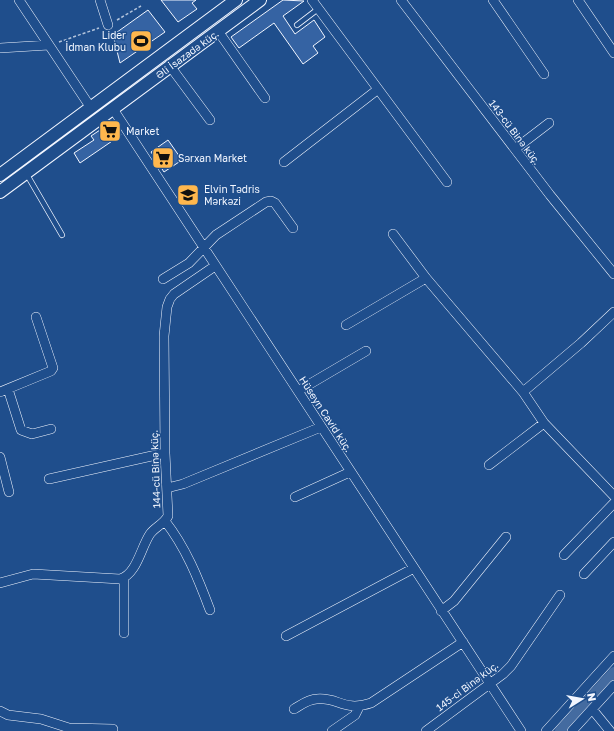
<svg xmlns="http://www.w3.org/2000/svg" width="614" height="731" font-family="'Golos Text',sans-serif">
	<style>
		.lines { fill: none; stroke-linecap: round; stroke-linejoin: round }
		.canal { stroke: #446ba0; stroke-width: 10 }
		.building { fill: #3563a3; stroke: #f2f6ff }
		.lane-casing { stroke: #f2f6ff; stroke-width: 6 }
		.street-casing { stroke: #f2f6ff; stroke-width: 10 }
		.secondary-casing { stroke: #f2f6ff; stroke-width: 14 }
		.path { stroke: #b3c4dc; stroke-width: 1.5; stroke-dasharray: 3 2; stroke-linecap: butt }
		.lane { stroke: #1f4e8c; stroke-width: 4.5 }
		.street { stroke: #1f4e8c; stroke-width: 9 }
		.secondary { stroke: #1f4e8c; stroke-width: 12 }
		.labels { text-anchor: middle; stroke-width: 3; stroke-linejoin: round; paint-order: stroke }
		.poi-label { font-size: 10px; fill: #f2f6ff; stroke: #1f4e8c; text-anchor: start }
		.street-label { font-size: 10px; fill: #f2f6ff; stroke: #1f4e8c }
	</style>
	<rect width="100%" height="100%" fill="#1f4e8c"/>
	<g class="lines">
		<path class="canal" d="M560 731 614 672"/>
	</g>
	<path class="building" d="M161 0H196L192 3 197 9 178 22Z
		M283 0 304 1 283 16 295 34 314 20 325 37 313 46 318 53 303 64 274 23 239 48 231 37Z
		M148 10 165 32 120 63 113 35Z
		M112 122 121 135 80 163 74 153 94 140 91 136Z
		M168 140 182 160 164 172 151 152Z"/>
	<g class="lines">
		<g class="lane-casing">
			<path id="lane" d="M297 25 318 9
				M26 173 62 235"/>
		</g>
		<g class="street-casing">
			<path id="street" d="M19 0 91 108
				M100 0 108 25
				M312 0 447 182
				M401 0 550 195 614 274
				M493 0 544 74
				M578 0 614 53
				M218 31 265 98
				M0 48 49 45
				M170 66 210 120
				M113 109 521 731
				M515 149 549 123
				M284 162 377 90
				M393 234 426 278 523 392 544 423 614 496
				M163 279 189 263 216 235 266 202 271 201 275 203 293 228
				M346 325 426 278
				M8 389 21 430 32 434 51 429
				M298 391 366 351
				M0 392 51 371 53 368 36 317
				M523 392 581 343 614 312
				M0 457 9 492
				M489 465 544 423
				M49 479 165 453
				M167 488 183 484 321 427
				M295 497 350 472
				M165 521C186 548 198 578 210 610
				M564 555 614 503
				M584 574 614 542
				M0 583 33 574 120 579C137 574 141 547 150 534 155 527 164 524 168 516L165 453 164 336 167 307 170 299 174 294 215 266
				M441 611 454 601 506 537
				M124 633V578
				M286 636 414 568
				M294 709C301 705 308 699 317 699 338 697 344 712 371 703L463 642
				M592 709 610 731
				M0 711 8 715 41 719 69 728 113 729
				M332 731 355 715 359 707
				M426 731 503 674 511 666 560 595
				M546 731 614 656
				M572 731 614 685"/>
		</g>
		<g class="secondary-casing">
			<path id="secondary" d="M0 175 236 0
				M0 192 260 0"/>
		</g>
		<path class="path" d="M117 20 141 6
			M59 42 99 28"/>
		<use href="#lane" class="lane"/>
		<use href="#street" class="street"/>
		<use href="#secondary" class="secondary"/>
	</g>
	<defs>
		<g id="stadium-square" transform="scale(1.15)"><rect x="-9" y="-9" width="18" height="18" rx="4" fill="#ffb74d" stroke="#1f4e8c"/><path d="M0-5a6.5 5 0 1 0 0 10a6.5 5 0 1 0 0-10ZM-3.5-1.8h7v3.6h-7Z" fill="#111"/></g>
		<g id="supermarket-square" transform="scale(1.15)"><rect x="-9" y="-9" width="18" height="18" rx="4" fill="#ffb74d" stroke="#1f4e8c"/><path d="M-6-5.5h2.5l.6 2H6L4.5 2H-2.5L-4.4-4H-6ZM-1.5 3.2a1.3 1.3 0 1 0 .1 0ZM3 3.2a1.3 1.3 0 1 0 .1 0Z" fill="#111"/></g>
		<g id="university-square" transform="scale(1.15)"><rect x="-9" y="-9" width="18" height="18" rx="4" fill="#ffb74d" stroke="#1f4e8c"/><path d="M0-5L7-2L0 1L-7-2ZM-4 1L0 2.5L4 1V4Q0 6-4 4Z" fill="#111"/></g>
	</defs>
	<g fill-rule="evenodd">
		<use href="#stadium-square" x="141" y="41"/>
		<use href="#supermarket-square" x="110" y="131"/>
		<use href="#supermarket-square" x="163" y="158"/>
		<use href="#university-square" x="188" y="195"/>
	</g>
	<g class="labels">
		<g class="poi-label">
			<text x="126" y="39" text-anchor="end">Lider<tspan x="126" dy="12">İdman Klubu</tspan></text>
			<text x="126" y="135">Market</text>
			<text x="178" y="162">Sərxan Market</text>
			<text x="204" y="193">Elvin Tədris<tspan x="204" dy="12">Mərkəzi</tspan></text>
		</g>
		<g class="street-label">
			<text transform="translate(187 54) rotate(-36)" y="4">Əli İsazadə küç.</text>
			<text transform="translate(515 132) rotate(53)" y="4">143-cü Binə küç.</text>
			<text transform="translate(326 414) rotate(57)" y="4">Hüseyn Cavid küç.</text>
			<text transform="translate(155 469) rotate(-92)" y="4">144-cü Binə küç.</text>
			<text transform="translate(467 686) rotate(-37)" y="4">145-ci Binə küç.</text>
		</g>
	</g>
	<g transform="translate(582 699) rotate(79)" stroke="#1f4e8c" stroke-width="3" paint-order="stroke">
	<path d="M0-3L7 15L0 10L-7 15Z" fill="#f2f6ff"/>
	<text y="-6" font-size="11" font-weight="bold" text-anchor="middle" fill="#f2f6ff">N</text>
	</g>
</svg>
